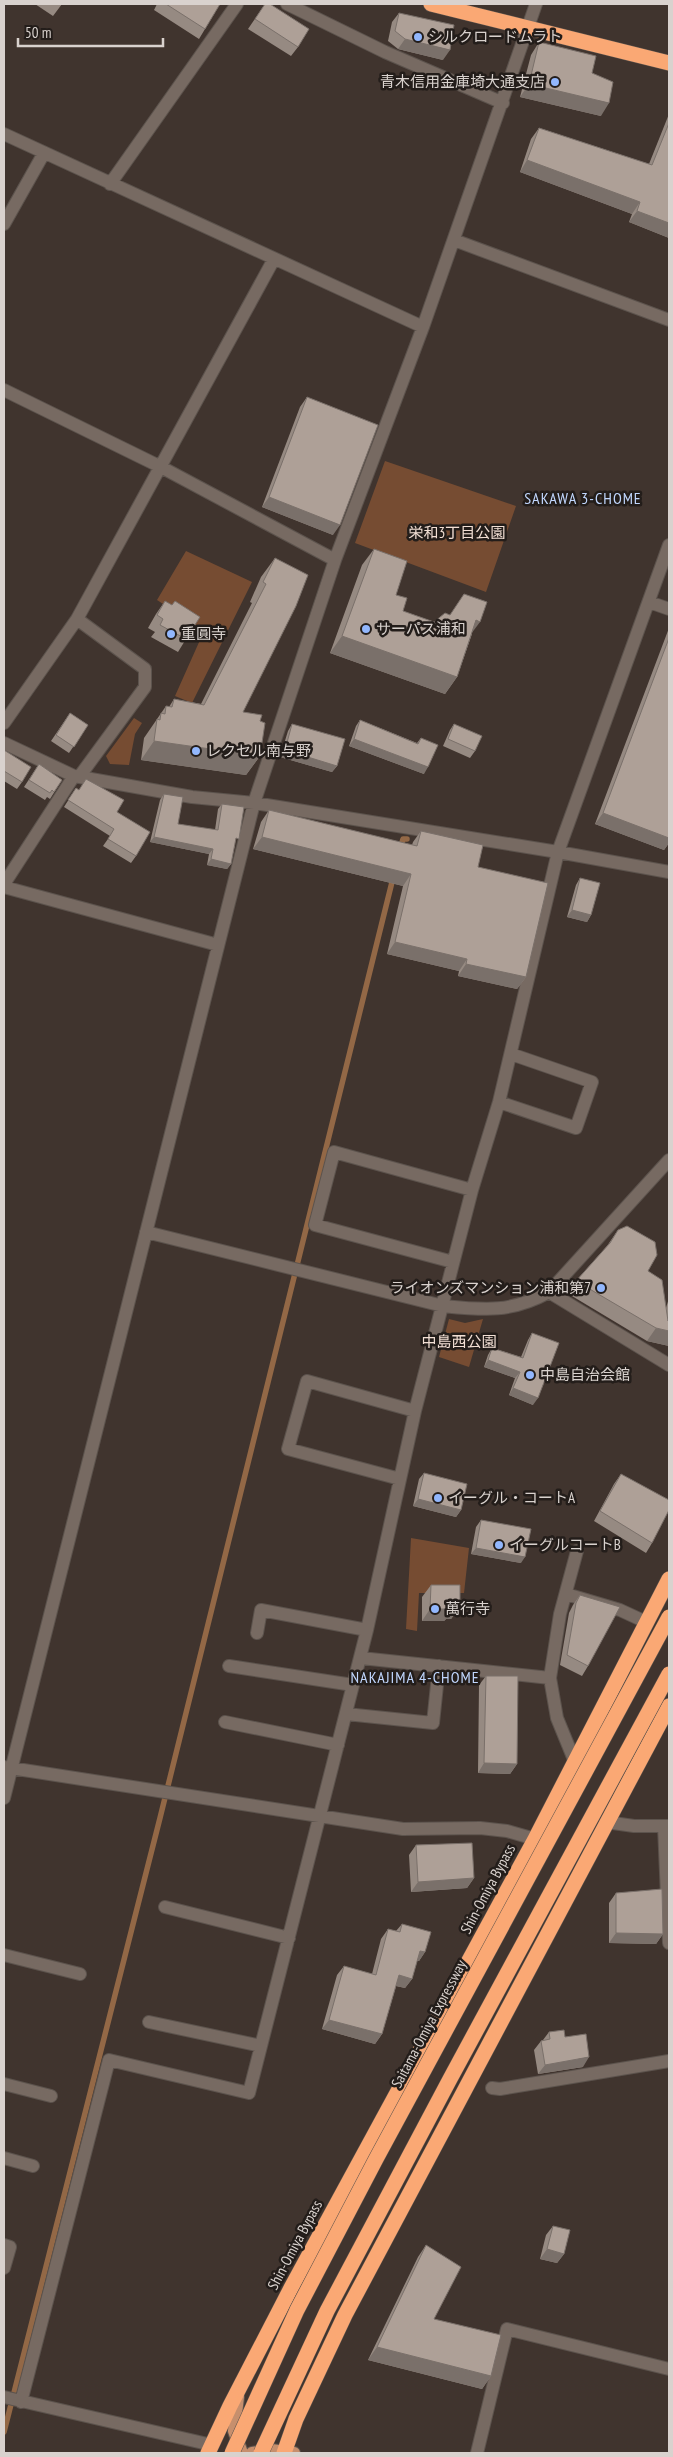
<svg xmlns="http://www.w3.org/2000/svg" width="673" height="2457" font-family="'PT Sans Narrow','Noto Sans JP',sans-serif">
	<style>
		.green { fill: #764c32 }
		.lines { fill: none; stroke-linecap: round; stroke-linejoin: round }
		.stream { stroke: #936846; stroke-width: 5.5 }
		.street-casing { stroke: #5c534d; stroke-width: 14 }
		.primary-casing { stroke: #5c534d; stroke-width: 14 }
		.highway-casing { stroke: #5c534d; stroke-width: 16 }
		.street { stroke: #776a62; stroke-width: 12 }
		.primary { stroke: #c68f6d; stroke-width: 12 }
		.highway { stroke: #faa874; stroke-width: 15 }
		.highway-bridge-casing { stroke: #5c534d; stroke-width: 16; stroke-linecap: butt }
		.highway-bridge { stroke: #faa874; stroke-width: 15 }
		.wall { fill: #968a82 }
		.shaded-wall { fill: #7a706a }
		.building { fill: #aea097; stroke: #7a706a }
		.poi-dot { fill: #92b7fd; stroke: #231d1a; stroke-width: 2 }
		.labels { text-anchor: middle; stroke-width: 5; stroke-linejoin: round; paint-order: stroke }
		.poi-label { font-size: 15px; fill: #d9d2ce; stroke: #231d1a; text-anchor: start }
		.park-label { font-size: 15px; fill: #f2dfd4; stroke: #231d1a }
		.street-label { font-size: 15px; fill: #d9d2ce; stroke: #231d1a }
		.neighbourhood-label { font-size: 16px; letter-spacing: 1px; fill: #c1d7fe; stroke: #231d1a }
	</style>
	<rect width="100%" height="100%" fill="#40342e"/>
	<path class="green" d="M385 461 516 506 486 592 355 543Z
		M186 551 252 582 192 703 175 696 204 631 157 600Z
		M134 718 142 723 135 734 129 765 110 764 106 756Z
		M449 1319 465 1323 483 1319 469 1367 439 1357Z
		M411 1538 469 1548 464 1593H419L417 1631 406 1629Z"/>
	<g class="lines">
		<path class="stream" d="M400 849 403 839H407
			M4 2432 160 1818 393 878"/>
		<g class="street-casing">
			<path id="street" d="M287 4 385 52 503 103
				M4 134 423 327
				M110 184 237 4
				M4 224 44 153
				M454 240 669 320
				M4 390 161 467 335 560
				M649 602 669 609
				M77 619 145 669V687L79 777
				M4 723 77 619 274 259
				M4 743 74 776 192 797 254 803 558 852 669 872
				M4 884 74 776
				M4 887 218 945
				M499 1102 576 1128 592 1082 511 1054
				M146 1232 443 1306C484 1310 511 1313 549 1292L669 1160
				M453 1262 315 1225 334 1152 472 1190
				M549 1292 669 1365
				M400 1479 288 1449 307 1381 415 1411
				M566 1594 620 1610 646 1622
				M257 1633 261 1610 367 1630
				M361 1658 550 1678
				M229 1666 353 1685
				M346 1714 433 1723 439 1666
				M225 1722 338 1745
				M575 1762 557 1718 550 1678 560 1614 577 1551
				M4 1767 403 1829 480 1828 507 1831 535 1839
				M4 1798 254 803 335 560 423 327 536 4
				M606 1822 634 1826H669
				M664 1826 669 1943
				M165 1907 289 1938
				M4 1955 80 1974
				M149 2022 261 2046
				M4 2084 51 2096
				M492 2088 500 2089 669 2061
				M4 2158 33 2166
				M4 2245 10 2247 4 2268
				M4 2397 212 2445
				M21 2402 109 2060 249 2093 367 1630 415 1411 472 1190 499 1102 558 852 669 545
				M477 2453 507 2329 669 2369"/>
		</g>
		<g class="primary-casing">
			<path id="primary" d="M238 2397 234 2431 242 2453
				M252 2453 271 2450 294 2453"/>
		</g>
		<g class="highway-casing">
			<path id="highway" d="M431 4 669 63
				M208 2453 230 2406 291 2288 535 1839 669 1579
				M284 2453 296 2419 345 2315 669 1706"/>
		</g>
		<use href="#street" class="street"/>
		<use href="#primary" class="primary"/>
		<use href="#highway" class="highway"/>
		<g class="highway-bridge-casing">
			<path id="highway-bridge" d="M232 2453 297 2310 376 2159 669 1617
				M261 2453 327 2311 450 2079 669 1674"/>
		</g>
		<use href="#highway-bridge" class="highway-bridge"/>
	</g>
	<path class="wall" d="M35 4H62L53 16Z
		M157 4H220L199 39 154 10Z
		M265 4 298 47 291 56 248 29Z
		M399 13 443 60 398 49 388 41 392 22Z
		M539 42 592 73 601 116 520 97 531 55Z
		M669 114V238L629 222 632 214 520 172 531 139 539 128 649 164Z
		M307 397 333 535 262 507 300 407Z
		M374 549 403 611 434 622 449 615 472 634 457 677 445 694 330 653 362 565Z
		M275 558 243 712 260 721V756L246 775 141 760 144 738 166 706 169 707 174 699 201 704 252 603 250 602 261 577Z
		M165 601 186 639 178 652 151 637 155 632 148 628 156 614Z
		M669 628V843L664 850 595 824Z
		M70 713 88 725 69 753 51 741Z
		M360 720 417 743 421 738 424 774 349 746 356 726Z
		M292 724 337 766 332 772 280 757 288 731Z
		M454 724 475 751 470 758 443 746 450 730Z
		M4 750 22 782 17 789 4 781Z
		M39 764 62 780 50 799 47 797 45 800 24 787Z
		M86 779 117 812 136 856 131 863 103 846 110 836 64 807 76 788 79 790Z
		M164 794 178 824 215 830 218 809 222 804 235 844 231 864 227 869 207 865 209 854 150 842 160 800Z
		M269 810 412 845 413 842 421 831 478 867 526 977 517 989 458 976 459 971 387 954 403 886 253 849 261 822Z
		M580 878 591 915 587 922 567 917 576 885Z
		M618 1230 648 1271 666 1308 669 1298V1346L647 1341 567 1293 576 1281 607 1246Z
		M532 1333 533 1405 509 1395 515 1378 484 1367 488 1355 492 1348 521 1357 528 1340Z
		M424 1473 461 1510 456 1517 413 1506 419 1479Z
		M621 1474 652 1543 646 1553 594 1521 614 1484Z
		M481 1520 521 1563 471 1554 476 1527Z
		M431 1585 460 1607 451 1619H446L444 1621H422V1597Z
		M580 1595 588 1666 582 1676 560 1665 569 1613 573 1605Z
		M486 1676 517 1764 510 1774 478 1773 479 1685Z
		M416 1845 474 1878 467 1888 411 1892 409 1855Z
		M616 1893 663 1934 656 1944 609 1943V1903Z
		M402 1924 425 1952 419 1961H417L412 1979 405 1988 396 1986 382 2034 375 2044 322 2029 337 1975 344 1966 372 1974 381 1939 388 1929 396 1931Z
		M549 2032 565 2037 583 2067 538 2074 534 2050 541 2041 543 2040Z
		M553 2226 564 2254 557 2263 540 2259 546 2235Z
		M426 2245 434 2319 491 2376 482 2389 368 2360 418 2257Z"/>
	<path class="shaded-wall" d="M405 39 450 50 443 60 398 49Z
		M529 84 609 103 601 116 520 97Z
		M527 160 640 202 632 214 520 172Z
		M637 211 669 223V238L629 222Z
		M269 497 340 525 333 535 262 507Z
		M476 620 480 622 468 638Z
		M342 636 457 677 445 694 330 653Z
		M354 739 428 767 424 774 349 746Z
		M154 741 260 756 246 775 141 760Z
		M285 750 337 766 332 772 280 757Z
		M603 813 669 838V843L664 850 595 824Z
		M154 837 213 849 209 854 150 842Z
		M262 837 411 874 403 886 253 849Z
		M211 859 231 864 227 869 207 865Z
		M572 910 591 915 587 922 567 917Z
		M395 942 467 959 459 971 387 954Z
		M466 964 526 977 517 989 458 976Z
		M656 1328 669 1331V1346L647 1341Z
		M488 1360 520 1372 515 1378 484 1367Z
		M513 1388 538 1398 533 1405 509 1395Z
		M418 1499 461 1510 456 1517 413 1506Z
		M476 1548 525 1557 521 1563 471 1554Z
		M453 1606 460 1607 451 1619H446L444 1621H422L430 1609Z
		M484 1763 517 1764 510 1774 478 1773Z
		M474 1878 467 1888 411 1892 418 1882Z
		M616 1933 663 1934 656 1944 609 1943Z
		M420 1951 425 1952 419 1961H414Z
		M399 1975 412 1979 405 1988 392 1985Z
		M329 2020 382 2034 375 2044 322 2029Z
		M589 2057 583 2067 538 2074 545 2065Z
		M547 2249 564 2254 557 2263 540 2259Z
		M377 2347 491 2376 482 2389 368 2360Z"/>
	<path class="building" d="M166 4H220L205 29Z
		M265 4H270L309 29 298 47 255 19Z
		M399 13 454 25 450 50 405 39 395 31Z
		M539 42 596 56 592 73 613 82 609 103 529 84Z
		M669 123V223L637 211 640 202 527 160 539 128 652 165Z
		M307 397 378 425 340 525 269 497Z
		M374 549 407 561 396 595 407 598 403 611 434 622 445 613 450 615 464 594 487 602 480 622 476 620 457 677 342 636Z
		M275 558 308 575 296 606 243 712 262 715 260 721 265 723 260 756 154 741 157 719 160 720 161 713 165 714 166 706 172 707 174 699 204 705 266 584 263 582Z
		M165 601 172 605 175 601 200 617 186 639 160 625 163 619 157 615Z
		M669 638V838L603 813Z
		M70 713 88 725 74 747 56 735Z
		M360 720 418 744 421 738 438 745 428 767 354 739Z
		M292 724 345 739 337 766 285 750Z
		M454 724 482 736 475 751 448 739Z
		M4 750 31 767 22 782 4 771Z
		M39 764 62 780 54 792 52 790 50 793 29 780Z
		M86 779 124 800 117 812 150 832 136 856 108 839 114 829 68 800 76 788 79 790Z
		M164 794 183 797 178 824 218 830 222 804 244 807 239 839 236 838 231 864 211 859 213 849 154 837Z
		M269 810 417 846 421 831 483 845 478 867 548 883 526 977 466 964 467 959 395 942 411 874 262 837Z
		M580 878 600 883 591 915 572 910Z
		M627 1226 655 1242 657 1255 648 1271 662 1280 668 1321 669 1318V1331L656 1328 576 1281 610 1243 618 1230Z
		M532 1333 559 1343 538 1398 513 1388 520 1372 488 1360 492 1348 523 1358Z
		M424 1473 467 1484 461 1510 418 1499Z
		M621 1474 669 1500V1510L652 1543 600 1511Z
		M481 1520 531 1529 525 1557 476 1548Z
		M431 1585H460V1607L453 1606V1609H430Z
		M580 1595 620 1607 588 1666 567 1655 576 1603Z
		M486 1676H518L517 1764 484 1763Z
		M472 1843 474 1878 418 1882 416 1845Z
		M662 1889 663 1934 616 1933V1893Z
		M402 1924 431 1932 425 1952 420 1951 412 1979 399 1975 382 2034 329 2020 344 1966 376 1975 388 1929 400 1932Z
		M564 2030 565 2037 586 2034 589 2057 545 2065 541 2041 550 2039 549 2032Z
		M553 2226 570 2230 564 2254 547 2249Z
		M426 2245 461 2267 434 2319 501 2335 491 2376 377 2347Z"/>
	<g class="poi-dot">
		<circle cx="418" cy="37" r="5"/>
		<circle cx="555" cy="82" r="5"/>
		<circle cx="366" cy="629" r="5"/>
		<circle cx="171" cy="634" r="5"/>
		<circle cx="196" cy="751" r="5"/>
		<circle cx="601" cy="1288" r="5"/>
		<circle cx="530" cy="1375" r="5"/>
		<circle cx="438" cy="1498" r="5"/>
		<circle cx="499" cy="1545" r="5"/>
		<circle cx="435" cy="1609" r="5"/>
	</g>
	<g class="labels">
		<g class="poi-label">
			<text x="428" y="42">シルクロードムラト</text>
			<text x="545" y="87" text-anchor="end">青木信用金庫埼大通支店</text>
			<text x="376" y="634">サーパス浦和</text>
			<text x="181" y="639">重圓寺</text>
			<text x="206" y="756">レクセル南与野</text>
			<text x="591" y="1293" text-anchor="end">ライオンズマンション浦和第7</text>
			<text x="540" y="1380">中島自治会館</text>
			<text x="448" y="1503">イーグル・コートA</text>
			<text x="509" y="1550">イーグルコートB</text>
			<text x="445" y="1614">萬行寺</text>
		</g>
		<g class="park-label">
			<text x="457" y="538">栄和3丁目公園</text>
			<text x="459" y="1347">中島西公園</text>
		</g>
		<g class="street-label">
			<text transform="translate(488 1889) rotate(-62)" y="5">Shin-Omiya Bypass</text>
			<text transform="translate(429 2024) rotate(-62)" y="5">Saitama-Omiya Expressway</text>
			<text transform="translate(295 2245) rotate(-62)" y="5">Shin-Omiya Bypass</text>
		</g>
		<g class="neighbourhood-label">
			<text x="583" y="504">SAKAWA 3-CHOME</text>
			<text x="415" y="1683">NAKAJIMA 4-CHOME</text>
		</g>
	</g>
	<rect width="673" height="2457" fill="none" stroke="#d9d2ce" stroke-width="10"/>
	<path d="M18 38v8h145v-8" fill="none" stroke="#d9d2ce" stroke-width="2.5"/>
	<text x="25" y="38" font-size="15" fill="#d9d2ce" stroke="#231d1a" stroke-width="4" paint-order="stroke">50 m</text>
</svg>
